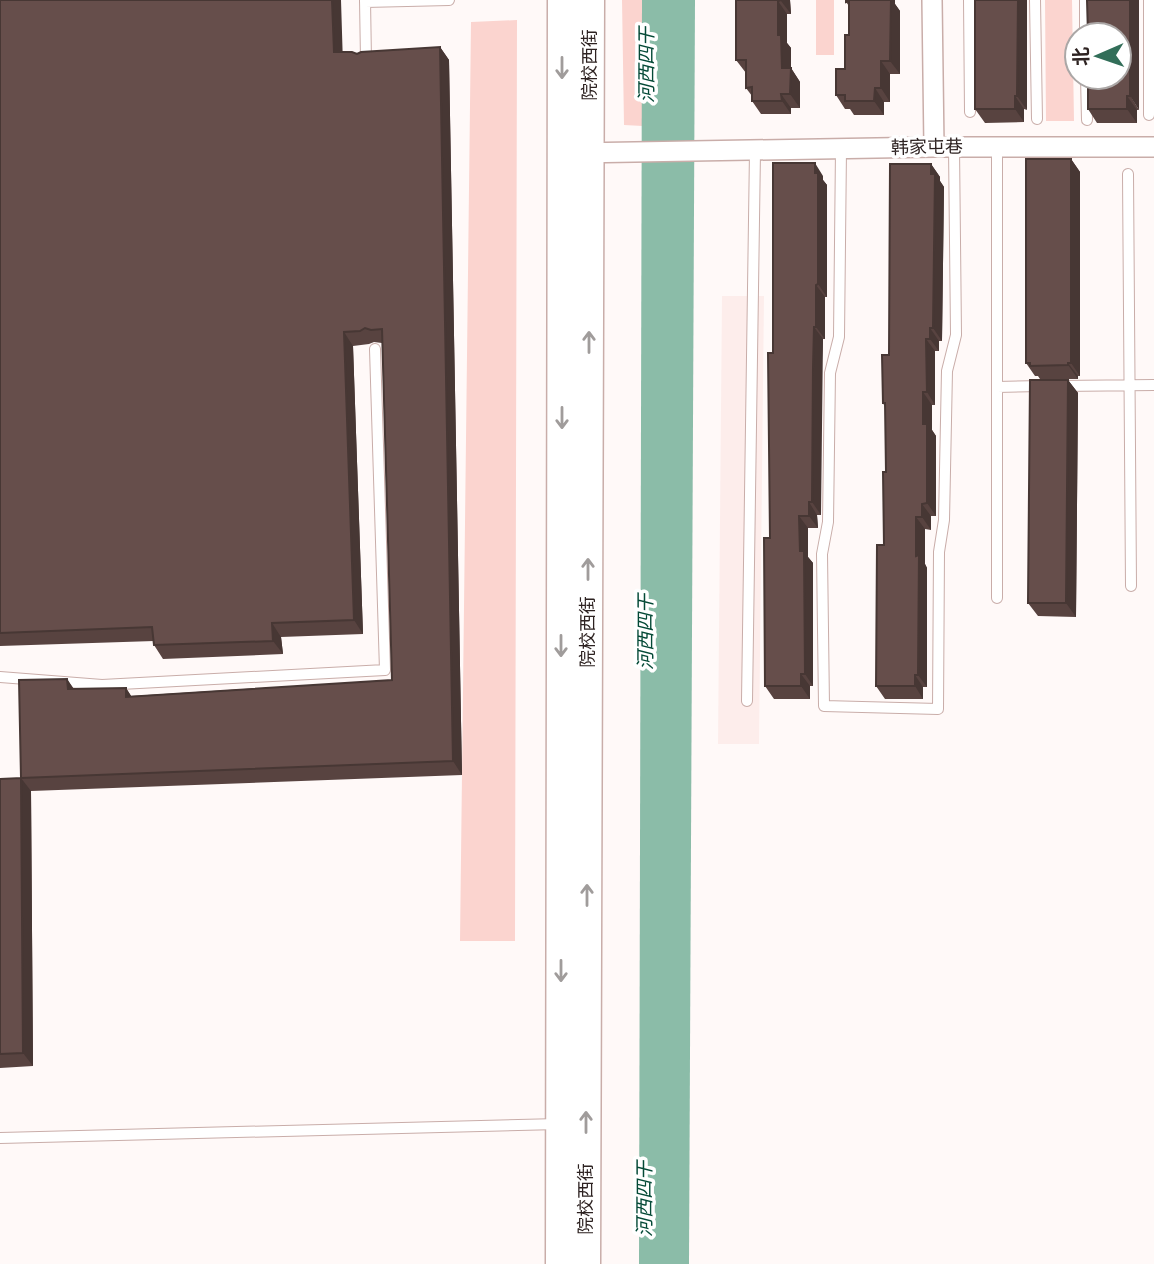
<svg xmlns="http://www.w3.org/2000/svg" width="1154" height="1264" font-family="'IBM Plex Serif','Noto Sans SC',serif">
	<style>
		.built { fill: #fdedeb }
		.green { fill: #fbd4cf }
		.water { fill: #8bbca8 }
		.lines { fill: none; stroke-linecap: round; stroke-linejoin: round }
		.service-casing { stroke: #c9ada9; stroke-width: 12 }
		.minor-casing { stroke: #c9ada9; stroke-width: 22 }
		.secondary-casing { stroke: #c9ada9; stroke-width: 31 }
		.service { stroke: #fff; stroke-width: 10 }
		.minor { stroke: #fff; stroke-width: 19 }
		.secondary { stroke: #fff; stroke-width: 28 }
		.wall { fill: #584340 }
		.shaded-wall { fill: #473734 }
		.building { fill: #664e4b; stroke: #473734; stroke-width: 2 }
		.oneway { stroke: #a09c9b }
		.labels { text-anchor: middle; stroke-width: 7; stroke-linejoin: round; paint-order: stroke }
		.street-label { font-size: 18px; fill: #2d2221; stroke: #fff }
		.water-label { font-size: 19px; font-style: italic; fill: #044936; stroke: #fff }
	</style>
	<rect width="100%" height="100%" fill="#fff9f8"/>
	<path class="built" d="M722 296H764L759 744H718Z"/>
	<path class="green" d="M622 0H642L643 126 624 125Z
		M816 0H834V55H816Z
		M1045 0H1072L1074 121H1046Z
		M517 20 515 941H460L471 22Z"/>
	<path class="water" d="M642 0H695L689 1264H639Z"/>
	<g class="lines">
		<g class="service-casing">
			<path id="service" d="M365 0 366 60
				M969 0 970 112
				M1035 0 1037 119
				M1085 0V35
				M1149 0V115
				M365 2 449 0
				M1086 77 1087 120
				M841 149 839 337 830 373 828 522 822 554 824 706 938 709 939 552 944 520 947 371 956 335 954 147
				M1128 174 1131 586
				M1060 386 1154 385
				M997 387 1042 386
				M997 598V147
				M0 677 102 685 385 670 375 349
				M747 701 755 151
				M0 1138 559 1124"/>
		</g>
		<g class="minor-casing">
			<path id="minor" d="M932 0 934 147
				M577 153 934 147H1154"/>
		</g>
		<g class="secondary-casing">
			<path id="secondary" d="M560 1264 562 0
				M586 1264 590 0"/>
		</g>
		<use href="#service" class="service"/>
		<use href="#minor" class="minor"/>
		<use href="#secondary" class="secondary"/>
	</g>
	<path class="wall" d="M0 0 357 54 440 47 449 60 462 775 31 791 33 1066 0 1068V779L21 778 67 679 74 689 126 688 131 696 392 680 382 343 374 342 369 344 353 346 363 634 281 637 283 654 163 659 154 645V641L0 646Z
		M736 0H790L791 14H787V43L791 48V68L800 82V108H791V114H761L752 101V96L746 88V73L736 60Z
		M975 0 1027 110 1024 109V122L985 123 975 109Z
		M846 2 895 4 900 11V74H890V102H884V115H854L850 109H845L836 95 845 69 849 35V6Z
		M1119 77 1139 110H1137V123H1097L1088 109Z
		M1071 159 1080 172V376H1078V379H1040L1038 376H1035L1026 363Z
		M931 164 940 177V181L944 187 942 341H939V351H935V405H932V430L936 436V516H931V530L925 529V564L927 568V687H923V699H885L876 686 884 545 886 472 885 407 883 403 889 355Z
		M823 176V180L827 185V297H825V339H823L821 380V515H817L818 528H808V557L813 563V686H810V699H774L765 686 770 538 773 353Z
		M1068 380 1078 393 1076 617 1038 616 1028 603Z"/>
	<path class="shaded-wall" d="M332 0H341L343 65 334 52Z
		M781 0H790L791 14 781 1Z
		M888 0H895V4L900 11V74L890 61Z
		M1018 0H1027V110L1017 96Z
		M1130 0H1139V110L1130 96Z
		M778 1 787 14V43L791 48V68L800 82V108L790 94 782 68 778 35Z
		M440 47 449 60 462 775 453 761Z
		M881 61 890 74V102L881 88Z
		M875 88 884 102V115L874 101Z
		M781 94 791 108V114L782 101Z
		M1015 96 1024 109V122L1015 109Z
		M1127 96 1137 110V123L1127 109Z
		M1071 159 1080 172V376L1071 363Z
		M815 163 823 176V180L827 185V297L818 284Z
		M931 164 940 177V181L944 187 942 341 933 328Z
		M816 285 825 297V339L816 327Z
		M814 327 823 339 821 515 812 502Z
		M930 328 939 341V351L930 339Z
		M344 332 353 346 363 634 354 620Z
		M926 339 935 351V405L927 392Z
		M1068 363 1078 376V379L1068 365Z
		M1068 380 1078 393 1076 617 1066 603Z
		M923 392 932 405V430L936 436V516L927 503 923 424Z
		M809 502 817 515 818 528 809 516Z
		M922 504 931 516V530L922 517Z
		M799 516 808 528V557L813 563V686L805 674 800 551Z
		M916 517 925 529V564L927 568V687L918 675Z
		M272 623 281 637 283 654 273 641Z
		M801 674 810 686V699L801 686Z
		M915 675 923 687V699L915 686Z
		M67 679 76 693 68 689Z
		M126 688 135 702 126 697Z
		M21 778 31 791 33 1066 23 1053Z"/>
	<path class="building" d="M0 0H332L334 52H352L357 54 361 52 440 47 453 761 21 778 19 680 67 679 68 689 126 688V697L392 680 382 329 371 330 365 328 360 331 344 332 354 620 272 623 273 641 154 645 152 627 0 633Z
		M736 0H781L778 1V35H781L782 68H791L790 94H781L782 101H752V87L746 88V60H736Z
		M846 0H891L890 61H881V88H875L874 101H845V95H836V69H845V35H849V1L846 2Z
		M975 0H1018L1017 96H1015V109H975Z
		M1087 0H1130V96H1127V109H1088V77H1119V35H1088Z
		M1026 159H1071V363H1068V365L1030 366V363H1026Z
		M773 163H815V173H818V284L816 285V327H814L813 368 812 502H809V516H799L800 551H804L805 674H801V686H765L764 538H770L768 353H773Z
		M890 164H931V174H935L933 328H930V339H926L927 392H923V424H927V503L922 504V517H916V556L919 555 918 675H915V686H876L877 545H884L883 472H886L885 403H883L882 355H889Z
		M1030 380H1068L1066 603H1028Z
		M21 778 23 1053 0 1054V779Z"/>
	<defs><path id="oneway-shaft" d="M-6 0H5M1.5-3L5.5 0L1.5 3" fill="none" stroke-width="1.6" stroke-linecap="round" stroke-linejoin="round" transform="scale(1.75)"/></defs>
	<g class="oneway">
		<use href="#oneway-shaft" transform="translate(562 68) rotate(90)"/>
		<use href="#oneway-shaft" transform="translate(589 342) rotate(-90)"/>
		<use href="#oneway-shaft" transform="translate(562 418) rotate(90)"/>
		<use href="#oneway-shaft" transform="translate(588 569) rotate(-90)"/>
		<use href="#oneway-shaft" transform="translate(561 646) rotate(90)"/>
		<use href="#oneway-shaft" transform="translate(587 895) rotate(-90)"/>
		<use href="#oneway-shaft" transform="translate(561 971) rotate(90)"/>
		<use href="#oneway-shaft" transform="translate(586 1122) rotate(-90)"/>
	</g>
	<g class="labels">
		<g class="street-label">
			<text transform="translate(590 65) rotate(-90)" y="6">院校西街</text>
			<text transform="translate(927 147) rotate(-1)" y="6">韩家屯巷</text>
			<text transform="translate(588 632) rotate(-90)" y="6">院校西街</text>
			<text transform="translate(586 1199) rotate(-90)" y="6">院校西街</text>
		</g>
		<g class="water-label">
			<text transform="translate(646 65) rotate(-90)" y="7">河西四干</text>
			<text transform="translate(645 632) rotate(-90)" y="7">河西四干</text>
			<text transform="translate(644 1199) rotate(-90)" y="7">河西四干</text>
		</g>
	</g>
	<g transform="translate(1098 56) rotate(268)"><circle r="33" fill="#ffffff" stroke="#aba7a6" stroke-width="2"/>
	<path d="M0-5L12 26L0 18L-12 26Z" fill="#326e59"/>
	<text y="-10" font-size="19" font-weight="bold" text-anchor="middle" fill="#2d2221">北</text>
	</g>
</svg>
